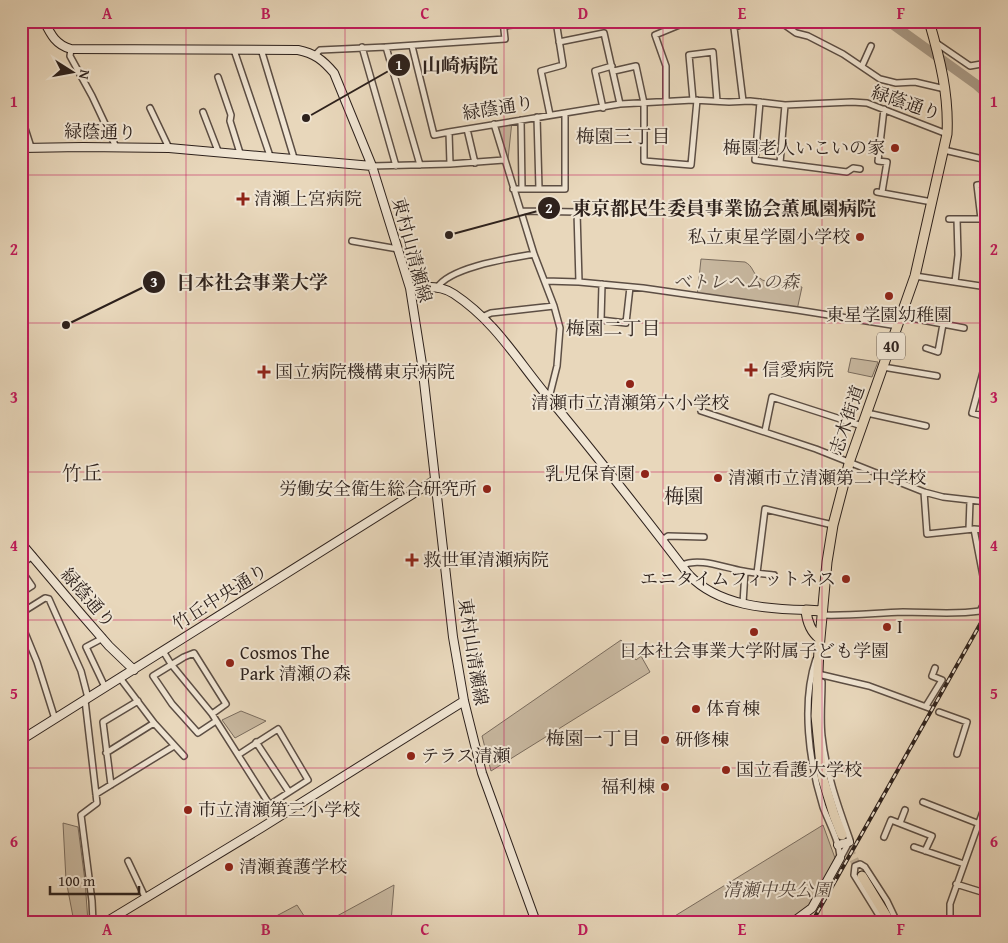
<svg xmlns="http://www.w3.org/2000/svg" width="1008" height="943" font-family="'Gentium Book Plus','Noto Serif JP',serif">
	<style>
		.green { fill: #c8b8a0; stroke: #7a6c5e }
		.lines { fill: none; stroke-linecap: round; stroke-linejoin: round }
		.river { stroke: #a89985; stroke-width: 10 }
		.primary-tunnel { stroke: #c3b39b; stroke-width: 9; stroke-dasharray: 9 4.5; stroke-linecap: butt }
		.street-casing { stroke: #5c4e44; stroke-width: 8 }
		.secondary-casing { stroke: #2d211c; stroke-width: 10 }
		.primary-casing { stroke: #2d211c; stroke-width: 11 }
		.street { stroke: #f0e5d3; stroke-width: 5 }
		.secondary { stroke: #f0e5d3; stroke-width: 8 }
		.primary { stroke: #e8d7bb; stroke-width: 9 }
		.rail-casing { stroke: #2d211c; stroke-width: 4 }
		.rail { stroke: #f0e5d3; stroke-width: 2; stroke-dasharray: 5.5; stroke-linecap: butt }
		.grid { fill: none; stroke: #c2185b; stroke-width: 1; stroke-opacity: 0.55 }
		.poi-dot { fill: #8f2418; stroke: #f0e5d3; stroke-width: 2 }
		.labels { text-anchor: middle; stroke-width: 4; stroke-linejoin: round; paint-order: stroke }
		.shield { fill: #f0e5d3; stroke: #685c53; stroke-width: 1 }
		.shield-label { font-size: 16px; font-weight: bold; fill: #2d211c }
		.street-label { font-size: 18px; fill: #2d211c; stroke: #f0e5d3 }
		.poi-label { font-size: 18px; fill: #2d211c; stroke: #f0e5d3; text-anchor: start }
		.park-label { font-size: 18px; font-style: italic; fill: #54473d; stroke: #f0e5d3 }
		.neighbourhood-label { font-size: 19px; fill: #2d211c; stroke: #f0e5d3 }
		.quarter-label { font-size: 20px; fill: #2d211c; stroke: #f0e5d3 }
		.leader { fill: none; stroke: #2d211c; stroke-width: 2 }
		.callout-dot { fill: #2d211c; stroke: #f0e5d3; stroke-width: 2 }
		.mark-label { font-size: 15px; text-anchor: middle; font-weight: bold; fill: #fff }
		.callout-label { font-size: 19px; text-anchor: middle; font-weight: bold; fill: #2d211c; stroke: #f0e5d3; stroke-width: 4; stroke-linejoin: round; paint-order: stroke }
		.neatline { fill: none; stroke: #c2185b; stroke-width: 2 }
		.grid-label { font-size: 16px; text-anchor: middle; font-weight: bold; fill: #c2185b }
	</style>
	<rect width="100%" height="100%" fill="#e8d7bb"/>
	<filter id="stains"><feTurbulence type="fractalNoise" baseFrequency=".004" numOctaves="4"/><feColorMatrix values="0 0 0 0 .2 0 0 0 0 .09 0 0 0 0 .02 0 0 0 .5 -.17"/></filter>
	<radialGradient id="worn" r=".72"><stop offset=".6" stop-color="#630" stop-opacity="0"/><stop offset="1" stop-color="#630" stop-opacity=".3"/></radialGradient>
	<path class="green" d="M512 121 507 169 494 124Z
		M701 259 745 262C753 266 752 272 758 277 769 286 789 286 802 287L797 310 697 297Z
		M851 358 878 362 872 377 848 372Z
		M621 640 636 660 641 656 650 672 491 771 482 736Z
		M241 711 266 721 235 738 222 720Z
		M63 823 78 827 85 881 88 922H74L66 880Z
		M823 825 835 858 810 906 786 922H665Z
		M394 885 391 922H326Z
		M297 905 308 922H265Z"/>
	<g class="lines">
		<path class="river" d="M888 21 977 85 987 94"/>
		<path class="primary-tunnel" d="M842 835 862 876"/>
		<g class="street-casing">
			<path id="street" d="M779 21 796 33 808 36 843 54 880 79 896 83 915 82 945 89
				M985 21 987 25
				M504 26 552 21
				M559 42 604 33 620 104
				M935 42 970 66 987 63
				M412 46 434 135 449 132
				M362 47 396 166
				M386 47 420 165
				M71 49 70 56 92 96 116 147
				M261 49 294 158
				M234 50 270 156
				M315 55 320 50 386 47 505 39 503 21
				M862 66 871 46
				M614 71 636 66 644 103V161L691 165 697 100
				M218 77 231 115 230 121 240 153
				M693 100 689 55 713 52 717 101
				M666 101V66L655 35 689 21
				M743 101 734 28 749 21
				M760 102 755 160 847 172 853 168 860 169
				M150 108 169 148
				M603 108 595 71 612 66
				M203 112 218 151
				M550 115 541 71 563 65 556 21
				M21 116 31 147
				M537 117 539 189
				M521 120 522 189
				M494 124 534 254 554 306 560 328 557 366 549 398
				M467 129 475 163
				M944 150 987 160
				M780 163 785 105
				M450 164 504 160
				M372 166 450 164 449 132 620 104 693 100 729 102 750 101 785 105 852 102 867 103 947 134
				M513 189H565V113
				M877 192 932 202
				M882 192 887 162 878 161 884 109
				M521 211 577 212 579 282
				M949 219H981L977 185 987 184
				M352 241 398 249
				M915 276 987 287
				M545 281 579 282 643 288 797 310 898 326
				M955 282 958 255 957 219
				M602 284 601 320 626 323 630 287
				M437 288C449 267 511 258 534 254
				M901 316 964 328
				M482 317 491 313 554 306
				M926 348 938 352 943 324
				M987 357 972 413 987 417
				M883 367 937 376
				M701 411 816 449 924 492 943 497 987 502
				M867 413 926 426
				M765 431 772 397 862 426
				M924 492 927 534 974 529 987 597
				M969 529 970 501
				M974 529 987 530
				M662 540 668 536 704 537
				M21 564 33 556
				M682 565C700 557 724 568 743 571 753 573 764 574 774 575
				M21 570 32 586 21 593
				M757 573 765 509 833 525
				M743 603 745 572
				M21 613 45 598 49 599 81 671 88 698
				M822 615C849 616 875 613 903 612 928 612 954 615 980 611L987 598
				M21 623 37 662 55 719
				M103 638 86 647 105 687
				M163 651 171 664 212 714 278 818
				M816 659C801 703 809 762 823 807 829 823 839 840 840 858
				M818 674 869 686 929 708
				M120 678 154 723 184 756
				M822 682C822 700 820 718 822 736 826 773 838 806 850 840L841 857
				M85 700 97 803 81 815 92 901 93 922
				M926 706 942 680 932 676 935 668
				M939 712 967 722 957 754
				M212 714 226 704 194 653 184 657 153 676 172 704 198 733 216 721
				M256 742 289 792
				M106 753 154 723
				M238 755 278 729 308 780 269 805
				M111 785 103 722 138 701
				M96 794 174 746
				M923 802 977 823
				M900 823 905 810
				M884 837 891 820 932 836 925 851
				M914 847 964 864
				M128 861 145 897
				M956 884 985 893
				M931 921 935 922
				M883 922 854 875 855 866 860 864 865 867 887 901 897 922
				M950 922V904L987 800"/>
		</g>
		<g class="secondary-casing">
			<path id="secondary" d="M44 21C51 35 56 45 71 49L298 50C314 53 323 60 334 73L372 166 410 288 422 364 453 637 464 701 482 773 536 922
				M21 148 83 147 169 148 372 166
				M410 288C424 286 441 285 454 294 496 322 517 360 548 397 596 455 643 515 689 575 719 606 766 609 806 610
				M21 543 82 615 109 646 134 670
				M21 740 435 480
				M838 845 849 842
				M106 922 261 828 464 701
				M793 922 812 908 840 858"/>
		</g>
		<g class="primary-casing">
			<path id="primary" d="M820 639C811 632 807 622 806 610L822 611
				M842 835 834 815 822 776 816 716 819 649 827 562 833 525 850 460 915 276 947 134C949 95 940 59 929 21
				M862 876 890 922"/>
		</g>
		<use href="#street" class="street"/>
		<use href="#secondary" class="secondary"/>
		<use href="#primary" class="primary"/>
		<g class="rail-casing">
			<path id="rail" d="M812 922 987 612"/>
		</g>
		<use href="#rail" class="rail"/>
	</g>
	<path class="grid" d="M186 21V922M345 21V922M504 21V922M663 21V922M822 21V922M21 175H987M21 323H987M21 472H987M21 620H987M21 768H987"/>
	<g class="poi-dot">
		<circle cx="895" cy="148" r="5"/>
		<path d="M240.5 191.5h5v5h5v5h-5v5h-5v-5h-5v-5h5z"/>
		<circle cx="860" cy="237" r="5"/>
		<circle cx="889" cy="296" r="5"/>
		<path d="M748.5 362.5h5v5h5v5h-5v5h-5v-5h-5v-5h5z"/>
		<path d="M261.5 364.5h5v5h5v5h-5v5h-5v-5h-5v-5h5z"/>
		<circle cx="630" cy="384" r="5"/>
		<circle cx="645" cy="474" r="5"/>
		<circle cx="718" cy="478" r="5"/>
		<circle cx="487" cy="489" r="5"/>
		<path d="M409.5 552.5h5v5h5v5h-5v5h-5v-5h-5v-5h5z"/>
		<circle cx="846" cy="579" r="5"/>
		<circle cx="887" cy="627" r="5"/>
		<circle cx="754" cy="632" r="5"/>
		<circle cx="230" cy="663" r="5"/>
		<circle cx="696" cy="709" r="5"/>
		<circle cx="665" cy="740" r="5"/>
		<circle cx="411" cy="756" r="5"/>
		<circle cx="726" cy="770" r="5"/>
		<circle cx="665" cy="787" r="5"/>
		<circle cx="188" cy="810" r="5"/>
		<circle cx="229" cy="867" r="5"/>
	</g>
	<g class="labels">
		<rect class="shield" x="877" y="332.5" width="28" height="27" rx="4"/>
		<g class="shield-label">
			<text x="891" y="352">40</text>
		</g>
		<g class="street-label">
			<text transform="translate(906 103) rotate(19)" y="6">緑蔭通り</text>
			<text transform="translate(498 108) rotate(-9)" y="6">緑蔭通り</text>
			<text transform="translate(100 132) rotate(1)" y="6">緑蔭通り</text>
			<text transform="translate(412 250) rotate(75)" y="6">東村山清瀬線</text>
			<text transform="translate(847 420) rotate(-71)" y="6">志木街道</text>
			<text transform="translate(220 597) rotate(-32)" y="6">竹丘中央通り</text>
			<text transform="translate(88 598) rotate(49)" y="6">緑蔭通り</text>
			<text transform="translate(473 652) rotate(81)" y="6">東村山清瀬線</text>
		</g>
		<g class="poi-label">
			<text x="885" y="154" text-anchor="end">梅園老人いこいの家</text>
			<text x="254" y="205">清瀬上宮病院</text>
			<text x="850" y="243" text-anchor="end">私立東星学園小学校</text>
			<text x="889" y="321" text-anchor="middle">東星学園幼稚園</text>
			<text x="762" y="376">信愛病院</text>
			<text x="275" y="378">国立病院機構東京病院</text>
			<text x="630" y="409" text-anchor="middle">清瀬市立清瀬第六小学校</text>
			<text x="635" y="480" text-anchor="end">乳児保育園</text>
			<text x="728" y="484">清瀬市立清瀬第二中学校</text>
			<text x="477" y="495" text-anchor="end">労働安全衛生総合研究所</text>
			<text x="423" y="566">救世軍清瀬病院</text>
			<text x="836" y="585" text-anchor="end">エニタイムフィットネス</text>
			<text x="897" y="633">Ⅰ</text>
			<text x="754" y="657" text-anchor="middle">日本社会事業大学附属子ども学園</text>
			<text x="240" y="659">Cosmos The<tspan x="240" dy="21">Park 清瀬の森</tspan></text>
			<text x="706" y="715">体育棟</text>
			<text x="675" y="746">研修棟</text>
			<text x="421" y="762">テラス清瀬</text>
			<text x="736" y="776">国立看護大学校</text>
			<text x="655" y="793" text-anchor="end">福利棟</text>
			<text x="198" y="816">市立清瀬第三小学校</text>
			<text x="239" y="873">清瀬養護学校</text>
		</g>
		<g class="park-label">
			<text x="736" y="288">ベトレヘムの森</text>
			<text x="777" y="896">清瀬中央公園</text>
		</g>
		<g class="neighbourhood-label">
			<text x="623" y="143">梅園三丁目</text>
			<text x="613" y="335">梅園二丁目</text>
			<text x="593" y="745">梅園一丁目</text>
		</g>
		<g class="quarter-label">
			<text x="82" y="480">竹丘</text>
			<text x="684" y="503">梅園</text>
		</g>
	</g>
	<path class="leader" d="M306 118L399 65M449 235L549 208M66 325L154 282"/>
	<g class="callout-dot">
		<circle cx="306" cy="118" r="5"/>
		<circle cx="449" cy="235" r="5"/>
		<circle cx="66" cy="325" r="5"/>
		<circle cx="399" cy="65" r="12"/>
		<circle cx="549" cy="208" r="12"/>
		<circle cx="154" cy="282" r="12"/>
	</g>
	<g class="mark-label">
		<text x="399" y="70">1</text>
		<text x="549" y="213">2</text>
		<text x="154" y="287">3</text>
	</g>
	<g class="callout-label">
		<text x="460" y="72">山崎病院</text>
		<text x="724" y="215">東京都民生委員事業協会薫風園病院</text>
		<text x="252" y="289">日本社会事業大学</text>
	</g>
	<rect width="1008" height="943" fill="none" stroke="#e8d7bb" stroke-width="55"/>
	<g transform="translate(72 72) rotate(101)" stroke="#f0e5d3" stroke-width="4" paint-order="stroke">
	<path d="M0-4L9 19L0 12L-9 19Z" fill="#2d211c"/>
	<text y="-8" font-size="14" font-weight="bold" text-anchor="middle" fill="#2d211c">N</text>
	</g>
	<path d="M50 886v8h89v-8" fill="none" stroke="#2d211c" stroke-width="2.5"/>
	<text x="58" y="886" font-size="15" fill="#2d211c" stroke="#f0e5d3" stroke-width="4" paint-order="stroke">100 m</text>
	<rect x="28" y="28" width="952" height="888" class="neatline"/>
	<g class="grid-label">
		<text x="107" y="19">A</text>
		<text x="266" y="19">B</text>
		<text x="425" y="19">C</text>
		<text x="583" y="19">D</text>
		<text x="742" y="19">E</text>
		<text x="901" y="19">F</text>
		<text x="14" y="107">1</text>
		<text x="994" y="107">1</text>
		<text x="14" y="255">2</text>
		<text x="994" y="255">2</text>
		<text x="14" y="403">3</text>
		<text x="994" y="403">3</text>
		<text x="14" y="551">4</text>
		<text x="994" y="551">4</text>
		<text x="14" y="699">5</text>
		<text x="994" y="699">5</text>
		<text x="14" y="847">6</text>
		<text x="994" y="847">6</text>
		<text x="107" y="935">A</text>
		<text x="266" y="935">B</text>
		<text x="425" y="935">C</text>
		<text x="583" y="935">D</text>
		<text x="742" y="935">E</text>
		<text x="901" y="935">F</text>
	</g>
	<rect width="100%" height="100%" filter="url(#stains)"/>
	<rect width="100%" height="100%" fill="url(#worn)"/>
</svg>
